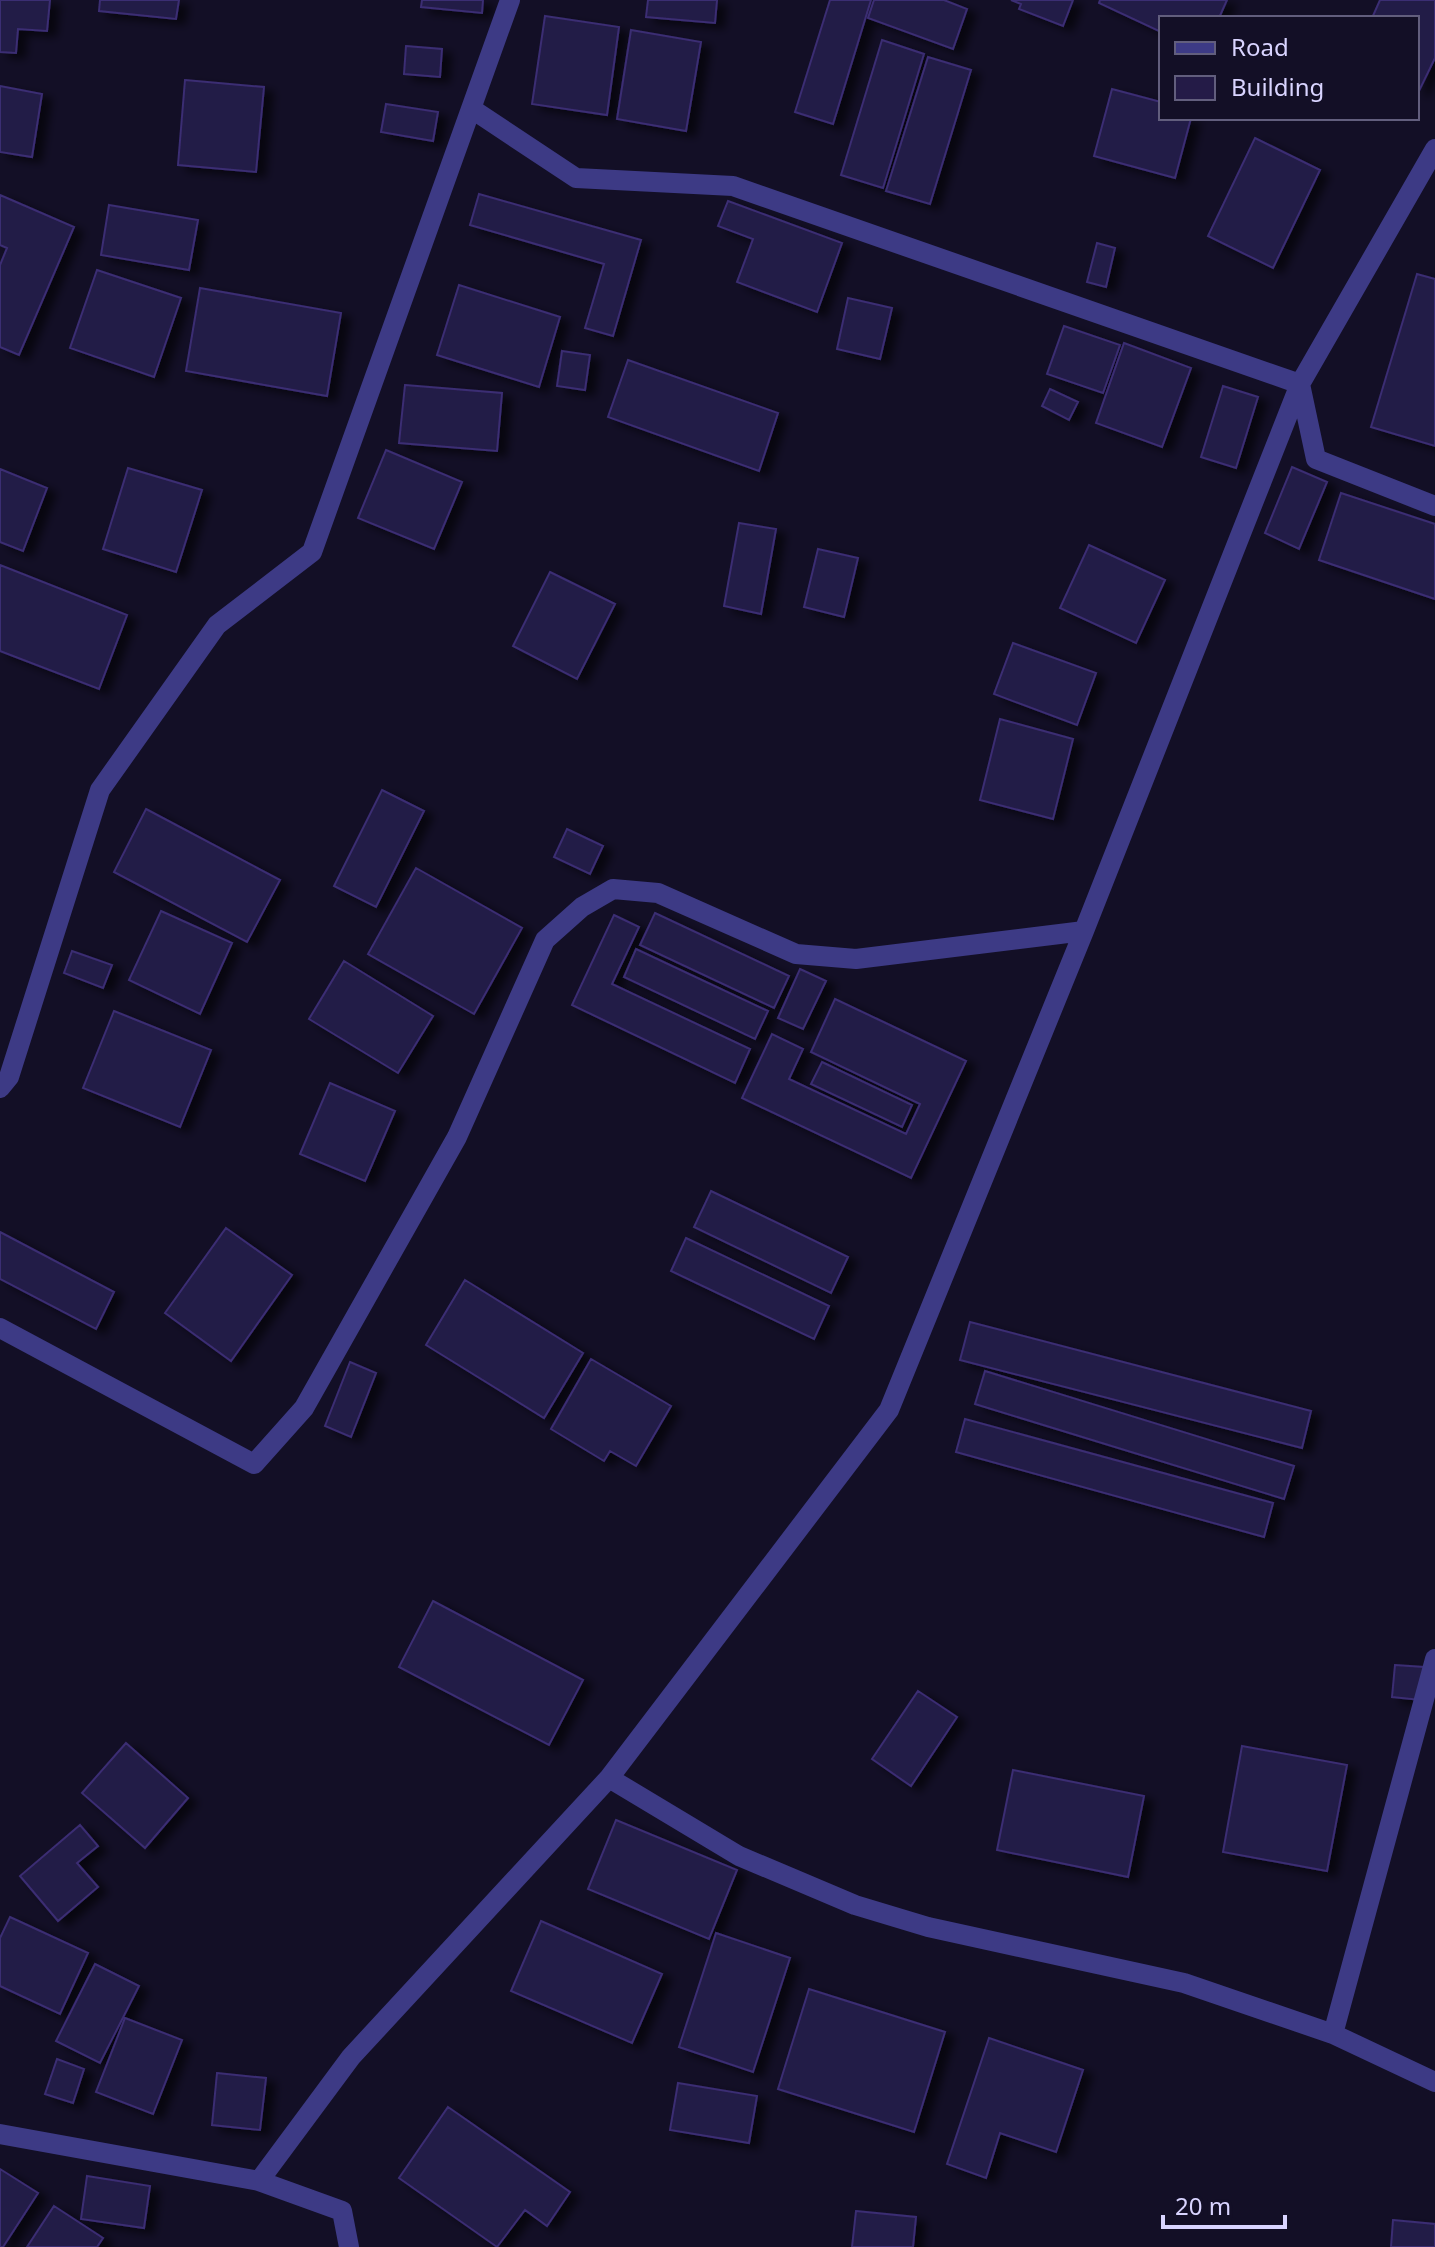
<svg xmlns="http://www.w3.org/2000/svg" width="1435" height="2247" font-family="'Noto Sans',sans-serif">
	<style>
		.building { fill: #241b47; stroke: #3b2d73; stroke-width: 2; filter: url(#shadow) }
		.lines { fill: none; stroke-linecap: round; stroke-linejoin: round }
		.minor { stroke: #3d3a85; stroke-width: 20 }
	</style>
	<defs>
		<filter id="shadow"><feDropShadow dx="9" dy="5" stdDeviation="4" flood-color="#0009"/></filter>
	</defs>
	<rect width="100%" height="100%" fill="#130f26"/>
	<path class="building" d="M0 0H50L47 31 18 29 16 53 0 52Z
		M100 0H179L176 19 99 11Z
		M422 0H483L482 13 421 7Z
		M648 0H717L715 23 646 17Z
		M830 0H871L833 124 795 112Z
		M874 0H944L967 9 953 49 868 18Z
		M1011 0H1073L1063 26 1019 9 1021 4Z
		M1100 0H1227L1219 18H1161V32L1099 3Z
		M1380 0H1435V58L1419 91 1417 90V18H1372Z
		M545 16 619 27 607 115 532 104Z
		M631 30 701 42 686 131 617 119Z
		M882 40 924 54 883 188 841 175Z
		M406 46 442 49 440 77 404 74Z
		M928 57 971 70 930 204 886 191Z
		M185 80 264 87 256 172 178 165Z
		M0 86 42 94 32 157 0 152Z
		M1112 89 1161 102V118H1191L1175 178 1094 156Z
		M386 104 438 112 433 141 381 132Z
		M1255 138 1320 170 1273 268 1208 236Z
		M479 194 641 240 613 336 585 328 604 264 470 225Z
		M0 195 74 227 19 355 0 347V265L7 248 0 245Z
		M728 201 842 243 817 312 737 282 753 239 718 226Z
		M109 205 198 220 189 270 101 255Z
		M1097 243 1115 248 1106 287 1087 282Z
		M97 270 181 298 154 377 70 348Z
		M1417 274 1435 279V446L1371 427Z
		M459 285 560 317 539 387 437 355Z
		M200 288 341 313 327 396 186 371Z
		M848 298 892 308 880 359 837 349Z
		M1064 326 1120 345 1103 393 1047 374Z
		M1124 343 1191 368 1162 447 1096 423Z
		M562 351 590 355 585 390 557 386Z
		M628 360 778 413 759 471 608 417Z
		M405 385 502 393 497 451 399 443Z
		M1223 386 1258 397 1236 468 1201 457Z
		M1050 389 1078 402 1069 420 1042 406Z
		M386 450 462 482 434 549 358 518Z
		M1292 467 1327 482 1299 549 1265 533Z
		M128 468 202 490 176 572 103 549Z
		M0 469 47 488 23 551 0 542Z
		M1341 493 1435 524V599L1319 560Z
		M739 523 776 529 761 614 724 606Z
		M1089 545 1165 580 1136 643 1060 608Z
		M818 549 858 558 844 617 804 607Z
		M0 565 127 615 99 689 0 651Z
		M550 572 615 604 577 679 513 646Z
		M1013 643 1096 673 1077 725 994 694Z
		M1000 719 1073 739 1053 819 980 800Z
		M382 790 424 811 376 907 334 886Z
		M146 809 280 880 247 942 114 872Z
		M567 829 603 846 590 874 554 857Z
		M416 868 522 928 474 1014 368 954Z
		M161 911 232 943 200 1014 129 980Z
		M655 913 789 976 774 1008 640 945Z
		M614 915 639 927 612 984 750 1049 735 1083 572 1005Z
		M636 949 768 1011 755 1039 624 977Z
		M72 951 112 965 103 988 64 973Z
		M344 961 433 1016 398 1073 309 1019Z
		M800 969 826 981 803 1029 778 1018Z
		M835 999 966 1061 911 1178 742 1098 772 1034 803 1049 789 1079 906 1134 920 1104 811 1052Z
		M114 1011 211 1050 180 1127 83 1088Z
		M822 1062 912 1105 902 1127 811 1084Z
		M330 1083 395 1111 365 1181 300 1154Z
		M711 1191 848 1257 831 1293 694 1227Z
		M226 1228 292 1275 231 1361 165 1313Z
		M0 1232 114 1292 96 1329 0 1279Z
		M686 1238 829 1306 814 1339 671 1271Z
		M465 1280 583 1353 544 1418 426 1345Z
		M970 1322 1311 1411 1302 1448 960 1360Z
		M591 1359 671 1406 636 1466 610 1451 604 1461 551 1429Z
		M350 1362 376 1373 351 1437 325 1426Z
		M985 1371 1294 1466 1284 1499 975 1404Z
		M965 1419 1273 1503 1264 1537 956 1452Z
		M433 1601 583 1680 549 1745 399 1667Z
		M1395 1665 1424 1667 1421 1700 1392 1697Z
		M918 1691 957 1717 911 1786 872 1759Z
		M126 1743 188 1798 145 1848 82 1793Z
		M1242 1746 1347 1765 1327 1871 1223 1852Z
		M1013 1770 1144 1796 1128 1877 997 1850Z
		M616 1820 737 1870 709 1939 588 1889Z
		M80 1825 98 1846 77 1863 98 1887 58 1921 20 1876Z
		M10 1917 88 1953 60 2014 0 1986V1938Z
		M541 1921 662 1974 632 2043 511 1991Z
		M716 1933 790 1958 753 2072 679 2047Z
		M95 1964 139 1986 100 2063 56 2041Z
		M809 1989 945 2032 914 2132 778 2089Z
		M125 2018 182 2040 153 2114 96 2092Z
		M989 2038 1083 2070 1056 2152 1000 2133 986 2178 947 2164Z
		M57 2059 84 2069 73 2103 45 2094Z
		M217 2073 266 2078 260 2130 212 2125Z
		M678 2083 757 2096 749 2143 670 2130Z
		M448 2107 570 2192 547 2226 525 2210 497 2247 399 2178Z
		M0 2169 38 2193 3 2247H0Z
		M87 2176 150 2186 144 2228 81 2219Z
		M54 2206 103 2238 97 2247H27Z
		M856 2211 916 2217 913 2247H852Z
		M1393 2220 1435 2224V2247H1391Z"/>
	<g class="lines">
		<path class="minor" d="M472 109 576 178 733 186 1300 384 1316 459 1435 506
			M0 1088 9 1077 100 790 217 625 312 552 510 0
			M0 1328 254 1464 304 1408 457 1137 545 940 582 907 613 889 658 893 796 954 856 959 1084 931
			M609 1778 739 1856 855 1905 928 1927 1184 1983 1333 2034 1435 2082
			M1333 2034 1435 1659
			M0 2134 259 2181 342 2211 349 2247
			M259 2181 351 2057 609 1778 889 1410 1084 931 1300 384 1435 149"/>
	</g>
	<rect x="1159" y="16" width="260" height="104" fill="#130f26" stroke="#625e7d" stroke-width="2"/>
	<rect x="1175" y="42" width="40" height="12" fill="#3d3a85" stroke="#625e7d" stroke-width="2"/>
	<text x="1231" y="56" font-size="24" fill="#d9d4ff">Road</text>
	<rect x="1175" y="76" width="40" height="24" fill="#241b47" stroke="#625e7d" stroke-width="2"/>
	<text x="1231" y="96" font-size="24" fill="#d9d4ff">Building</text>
	<path d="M1163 2215v12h122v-12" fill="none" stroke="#d9d4ff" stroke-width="4"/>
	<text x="1175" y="2215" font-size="24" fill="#d9d4ff" stroke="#130f26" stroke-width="6" paint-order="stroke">20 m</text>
</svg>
